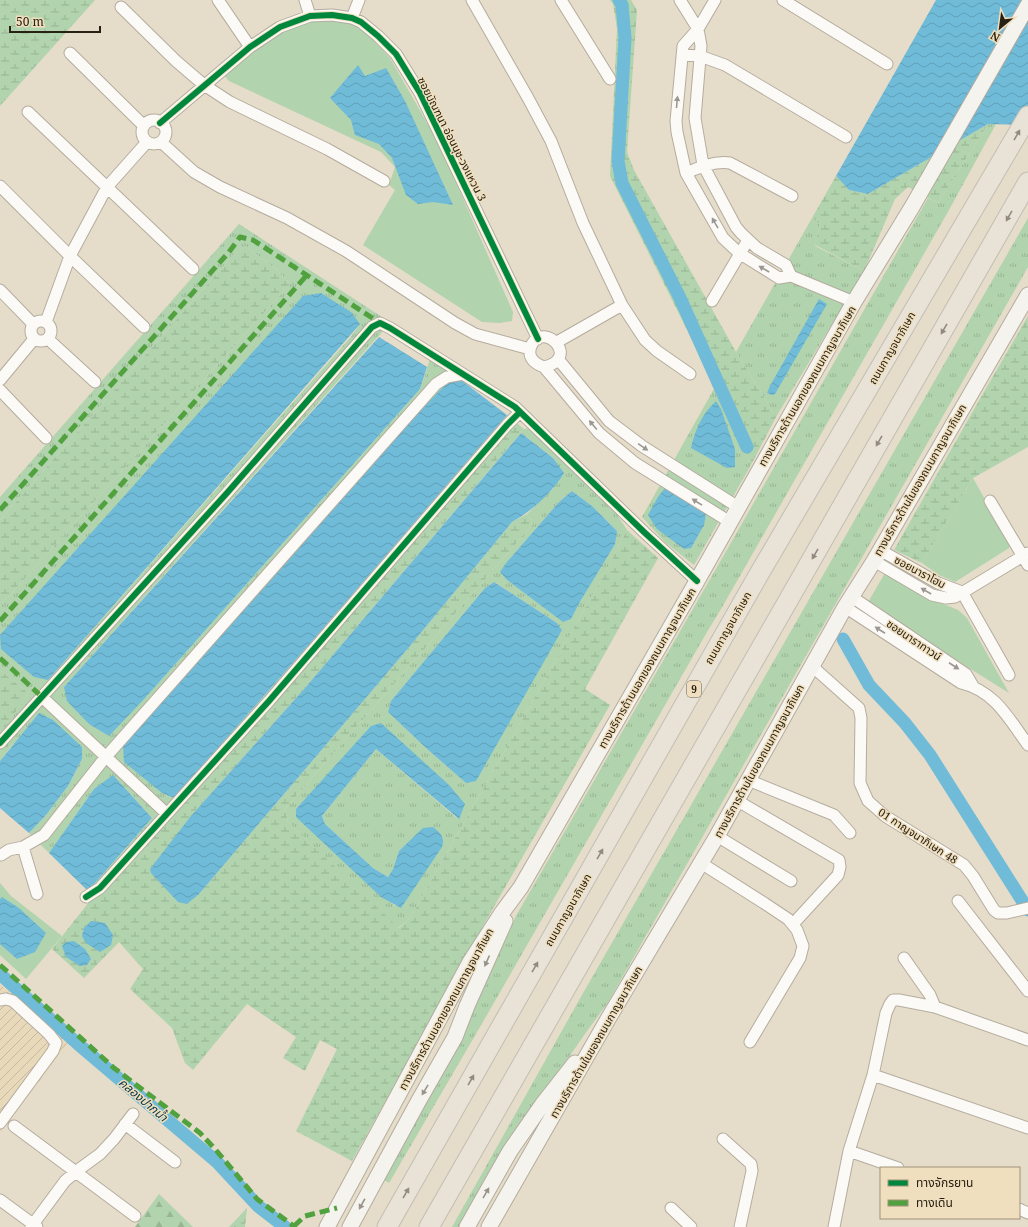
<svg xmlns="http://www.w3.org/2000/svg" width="1028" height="1227" font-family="'Noto Serif','Noto Sans Thai',serif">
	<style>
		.industrial { fill: url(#industrial-furrows) }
		.grass { fill: url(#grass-tufts); fill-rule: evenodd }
		.forest { fill: url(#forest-firs) }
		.wetland { fill: url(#wetland-marsh) }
		.garden { fill: #b1d3ad }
		.water { fill: url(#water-waves) }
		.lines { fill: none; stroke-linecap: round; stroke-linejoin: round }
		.canal { stroke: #6fbbd8; stroke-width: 13 }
		.street-casing { stroke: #b4ac9e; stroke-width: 13 }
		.secondary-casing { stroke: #b4ac9e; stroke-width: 17 }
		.highway-casing { stroke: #c2beb4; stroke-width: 21 }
		.street { stroke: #fbfaf7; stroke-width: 11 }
		.secondary { stroke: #f5f3ee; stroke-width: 15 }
		.highway { stroke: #e8e2d7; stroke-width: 19 }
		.quiet { stroke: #51a23f; stroke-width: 5; stroke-dasharray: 10 5; stroke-linecap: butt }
		.cycleway-casing { stroke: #f0dfbe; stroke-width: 8 }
		.cycleway { stroke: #00873e; stroke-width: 6 }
		.oneway { fill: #9c9891 }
		.oneway2 { fill: #918b7f }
		.oneway3 { fill: #98948c }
		.labels { text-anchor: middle; stroke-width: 3; stroke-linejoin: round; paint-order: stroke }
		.shield { fill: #f0dfbe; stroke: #635a47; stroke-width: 1 }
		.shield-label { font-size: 10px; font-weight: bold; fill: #272114 }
		.street-label { font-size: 11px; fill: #272114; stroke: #f0dfbe }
		.water-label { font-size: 12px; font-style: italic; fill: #013448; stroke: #f0dfbe }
	</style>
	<defs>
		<pattern id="industrial-furrows" width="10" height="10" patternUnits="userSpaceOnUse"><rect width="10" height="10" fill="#e8d9ba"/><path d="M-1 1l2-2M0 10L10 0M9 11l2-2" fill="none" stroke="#c7ba9f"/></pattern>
		<pattern id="grass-tufts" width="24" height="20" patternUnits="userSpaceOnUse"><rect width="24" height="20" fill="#b1d3ad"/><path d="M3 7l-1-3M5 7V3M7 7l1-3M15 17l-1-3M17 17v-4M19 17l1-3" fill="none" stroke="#98b594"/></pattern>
		<pattern id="forest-firs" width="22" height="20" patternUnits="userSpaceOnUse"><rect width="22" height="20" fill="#b1d3ad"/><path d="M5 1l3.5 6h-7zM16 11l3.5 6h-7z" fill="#98b594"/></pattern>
		<pattern id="wetland-marsh" width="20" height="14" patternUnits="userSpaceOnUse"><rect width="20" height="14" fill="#b1d3ad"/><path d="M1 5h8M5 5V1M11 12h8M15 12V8" fill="none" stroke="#98b594"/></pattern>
		<pattern id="water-waves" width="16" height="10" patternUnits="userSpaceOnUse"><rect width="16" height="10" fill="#6fbbd8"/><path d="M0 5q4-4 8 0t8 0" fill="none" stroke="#60a0b8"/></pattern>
	</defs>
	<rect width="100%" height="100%" fill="#e5dcc9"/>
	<path class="industrial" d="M0 984 68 1043 0 1133Z"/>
	<path class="grass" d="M988 124H996L949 210 721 609 707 632 480 1027 389 1183 381 1178 472 1010 516 916 720 562 928 198 938 203Z
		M812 218 820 224 815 246 864 271 776 417 736 352Z
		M1028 218V267L607 1004C553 1075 509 1151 463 1227H452L578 1002Z
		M239 224 385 319 382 332 64 687 146 697 420 389 425 375 430 358 461 380 449 381 162 793 174 798 152 818 114 776 94 789 49 853 29 833 46 815 68 786 82 759 13 744 0 761V729L21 706 28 693 0 670V606L290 284 276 269 245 246 234 254 0 520V497ZM360 324 349 339 48 680Z
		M715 387 751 465 694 565 666 543 642 517Z
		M530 428 616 513 627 530 605 573 410 918 398 928 288 822 285 809 533 524 527 514 554 488 553 458 521 433 524 429ZM572 491 592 506 617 531 571 619 563 621 507 580 501 572 506 563 559 502ZM494 582 557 623 562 630 466 783 426 748 388 712 391 701 485 588ZM381 723 458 819 376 749 322 816 325 824 373 868 388 877 393 869 399 851 395 906 296 809Z"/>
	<path class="forest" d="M159 1194 193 1227H135Z"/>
	<path class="wetland" d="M0 0H95L0 106Z
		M610 0H631L637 10 627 152 634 170 736 352 776 417 751 465 702 360 610 176 617 28 613 4Z
		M988 124 938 203 908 187 895 199 864 271 815 245 820 224 812 218 836 176 849 190 868 194Z
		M245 246 276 269 290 284 0 606V520L234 254Z
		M1028 316V447L973 478 922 563 894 550 977 404Z
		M507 415 524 429 305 688 190 817 151 869 199 894 410 646 512 522 527 514 533 524 285 809 288 822 399 928 410 918 605 573 627 530 658 558 585 689 610 705 496 903 352 1161 296 1131 337 1049 320 1040 305 1071 283 1058 296 1037 247 1004 193 1070 185 1063 172 1028 130 989 143 969 119 942 84 978 52 949 93 897 88 891 152 818 174 798 314 639Z
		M0 670 28 693 21 706 0 729Z
		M247 1208 245 1227H229Z"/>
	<path class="garden" d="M336 11 363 29 390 58 438 142 513 312 512 321 500 323 482 322 363 245 395 190 389 185 395 167 381 152 229 81 218 69 302 12Z
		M973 478 1010 544 1009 548 955 582 939 575 922 563Z
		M885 573 920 594 958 610 967 618 1009 693 867 604Z
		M0 883 11 896 62 936 26 979 0 955Z"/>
	<path class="water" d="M936 0H1028V125L988 124 868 194 849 190 836 176Z
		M358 65 365 76 386 68 405 101 453 205 433 202 418 204 406 195 392 158 379 144 355 135 351 120 330 98Z
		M321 293 351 312 360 324 48 680 34 677 1 649 0 635 303 296Z
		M819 299 827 304 775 394 772 395 767 393 770 386Z
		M379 337 427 367 420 389 146 697 109 736 89 724 67 701 64 687Z
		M461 380 507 415 314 639 174 798 162 793 124 762 123 746 418 413 449 381Z
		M716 401 721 409 735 449V467L727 468 691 448C695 430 702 414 716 401Z
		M521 433 553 458 564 473C551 494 533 510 512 522L410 646 199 894 187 904 178 902 151 873 150 869 190 817 305 688Z
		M665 488 706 514 704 525 691 548 684 549 657 529 648 515 658 497Z
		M572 491 592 506 617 531 615 544 581 600 571 619 563 622 507 580 500 572 506 563 559 502Z
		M494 582 557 623 562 630 476 781 466 783 426 748 388 712 391 701 485 588Z
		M39 713 53 720 82 747V759L68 786 46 815 29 833 0 808V761Z
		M381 723 449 785 465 804 459 819 376 749 322 816 325 824 373 868 388 877 393 869 399 851 423 828 433 827C441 833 445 838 442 847L401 908 381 897 296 817V809L371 726Z
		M113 775 152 818 88 891 49 853 94 789Z
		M2 897 19 908 46 933 35 952 17 959 0 944V899Z
		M91 921 105 923 113 935 111 945 100 952 86 943 82 936 84 928Z
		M74 941 85 949 91 959 87 965 80 966 66 957 62 946 66 942Z"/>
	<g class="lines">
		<path class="canal" d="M619 0 622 5 625 38 618 161 622 183 680 298 747 447
			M843 639 869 685 905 723 930 755 1028 910
			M0 974 78 1044 217 1162 258 1206 285 1227"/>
		<g class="street-casing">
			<path id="street" d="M218 0 250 47
				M305 0 310 16
				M472 0 528 98 551 141 583 223 622 305 645 340 657 351 690 374
				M561 0 610 79
				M680 0 698 29 701 46 695 118 703 165 736 227 741 233 757 248 786 265 791 276
				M715 0 698 29 683 46 676 121 677 132 686 173 723 238 739 253 779 278 791 276 854 302
				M783 0 887 64
				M121 7 176 61 204 85 230 102 327 149 384 181
				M352 18 359 0
				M70 53 144 126
				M682 55 700 56 725 65 846 137
				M28 112 193 269
				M142 132a12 12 0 1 1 24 0a12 12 0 1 1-24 0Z
				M160 123 250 47 280 27 310 16 332 15 352 18 361 22 378 36 396 54 420 93 538 339
				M161 142 194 172 220 187 287 218 346 251 455 323 475 334 530 349
				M686 173C700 167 714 161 730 163L792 196
				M0 186 70 256 144 327
				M0 290 33 324
				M712 301 748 240
				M31 331a10 10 0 1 1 20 0a10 10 0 1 1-20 0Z
				M46 322 70 256 107 187 147 142
				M48 339 95 382
				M557 342 622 305
				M558 359 609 421 642 446 738 507
				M544 367C581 359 545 321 532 344 526 356 533 363 544 367L599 433 635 463 730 522
				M0 380 34 339
				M0 390 46 438
				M990 501 1028 565
				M880 550 938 583 962 592
				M874 561 932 595 946 598 955 597 1028 553
				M962 592 1009 675
				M852 597 966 674 973 686
				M845 607 961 683C995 691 1009 719 1028 745
				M813 667 859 708 861 718 860 783 868 801 885 816 964 865 973 876 994 910 998 913H1007L1028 908
				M42 697 167 814
				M0 743 227 493 372 327 380 323 390 328 515 407 644 532 697 581
				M748 780 834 815 850 833
				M736 800 839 860 840 867 838 875 793 924
				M717 836 791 881
				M23 847 37 894
				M1 855 9 850 23 847 44 835 104 759 436 384 447 377 463 374
				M701 863 764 903 788 919 797 930 803 946 800 958 750 1042
				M86 897 100 888 269 701 507 425 520 412
				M958 901 1028 991
				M904 958 930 995 935 1007
				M0 1000 6 999 13 1001 49 1034 56 1043 53 1051 0 1123
				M873 1075 1028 1128
				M125 1124 175 1162
				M14 1126 135 1216
				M723 1139 751 1164 752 1171 740 1227
				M849 1151 898 1168
				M0 1200 37 1227
				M671 1208 691 1227
				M1019 1209 1028 1213
				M31 1227 65 1181 78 1170 100 1154 114 1139 133 1114
				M834 1227 849 1151 873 1075 886 1013 890 1004 893 1000H899L935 1007 1028 1040"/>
		</g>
		<g class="secondary-casing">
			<path id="secondary" d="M327 1227 470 962 501 914 521 887 697 581 854 302 912 207 1028 5
				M350 1227 418 1102 455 1037 467 1006 505 921
				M467 1227 510 1151 542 1105 575 1063
				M489 1227 608 1019 717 836 845 607 874 561 1028 295"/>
		</g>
		<g class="highway-casing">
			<path id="highway" d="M387 1227 759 574 1028 116
				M429 1227 1028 182"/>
		</g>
		<use href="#street" class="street"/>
		<use href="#secondary" class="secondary"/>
		<use href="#highway" class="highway"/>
		<path class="quiet" d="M0 510 229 252 240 237 253 240 380 323
			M0 621 307 275
			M0 658 42 697
			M0 965 114 1068 200 1133 215 1149 257 1199 295 1227
			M294 1226 305 1216 337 1208"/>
		<g class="cycleway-casing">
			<path id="cycleway" d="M160 123 250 47 280 27 310 16 332 15 352 18 361 22 378 36 396 54 420 93 538 339
				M0 743 227 493 372 327 380 323 390 328 515 407 644 532 697 581
				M86 897 100 888 269 701 507 425 520 412"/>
		</g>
		<use href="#cycleway" class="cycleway"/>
	</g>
	<defs><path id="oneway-solid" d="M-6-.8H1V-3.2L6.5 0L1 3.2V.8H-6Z"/></defs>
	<g class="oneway">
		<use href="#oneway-solid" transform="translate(677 102) rotate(-85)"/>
		<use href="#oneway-solid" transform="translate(715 223) rotate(-120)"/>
		<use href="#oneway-solid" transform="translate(764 269) rotate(-150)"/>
		<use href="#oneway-solid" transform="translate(593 425) rotate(-130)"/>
		<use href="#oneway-solid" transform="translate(643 447) rotate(34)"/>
		<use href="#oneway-solid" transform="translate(697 502) rotate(-148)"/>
		<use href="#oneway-solid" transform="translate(926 591) rotate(-150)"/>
		<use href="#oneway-solid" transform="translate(880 630) rotate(-147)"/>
		<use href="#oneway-solid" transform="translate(954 666) rotate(33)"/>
	</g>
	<g class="oneway2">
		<use href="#oneway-solid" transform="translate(1017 135) rotate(-60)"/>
		<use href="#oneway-solid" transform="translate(1009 216) rotate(120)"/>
		<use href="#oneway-solid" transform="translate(944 329) rotate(120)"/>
		<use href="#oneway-solid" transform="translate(879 441) rotate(120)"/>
		<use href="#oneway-solid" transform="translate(815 554) rotate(120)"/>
		<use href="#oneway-solid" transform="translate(600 854) rotate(-60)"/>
		<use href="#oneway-solid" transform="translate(535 967) rotate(-60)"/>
		<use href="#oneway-solid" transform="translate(471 1080) rotate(-60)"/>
		<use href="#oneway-solid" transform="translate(406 1193) rotate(-60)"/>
	</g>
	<g class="oneway3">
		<use href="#oneway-solid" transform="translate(487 961) rotate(114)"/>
		<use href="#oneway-solid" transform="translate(425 1090) rotate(121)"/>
		<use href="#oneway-solid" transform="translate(486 1193) rotate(-60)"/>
		<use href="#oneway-solid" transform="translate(362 1204) rotate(119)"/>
	</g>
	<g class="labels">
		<rect class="shield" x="687" y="681" width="14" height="16" rx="3"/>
		<g class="shield-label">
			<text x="694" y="693">9</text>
		</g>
		<g class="street-label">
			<text transform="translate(452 139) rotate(63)" y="4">ซอยมัณฑนา อ่อนนุช-วงแหวน 3</text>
			<text transform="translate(892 348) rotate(-60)" y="4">ถนนกาญจนาภิเษก</text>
			<text transform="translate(807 386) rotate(-60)" y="4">ทางบริการด้านนอกของถนนกาญจนาภิเษก</text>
			<text transform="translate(920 480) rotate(-60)" y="4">ทางบริการด้านในของถนนกาญจนาภิเษก</text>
			<text transform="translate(920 572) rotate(28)" y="4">ซอยนาราโฮม</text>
			<text transform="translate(728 628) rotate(-60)" y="4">ถนนกาญจนาภิเษก</text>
			<text transform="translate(914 640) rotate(34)" y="4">ซอยนาราทาวน์</text>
			<text transform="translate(647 668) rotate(-60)" y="4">ทางบริการด้านนอกของถนนกาญจนาภิเษก</text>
			<text transform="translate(759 761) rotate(-61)" y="4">ทางบริการด้านในของถนนกาญจนาภิเษก</text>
			<text transform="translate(918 836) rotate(33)" y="4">01 กาญจนาภิเษก 48</text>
			<text transform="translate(568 910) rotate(-60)" y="4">ถนนกาญจนาภิเษก</text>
			<text transform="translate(446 1009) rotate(-61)" y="4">ทางบริการด้านนอกของถนนกาญจนาภิเษก</text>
			<text transform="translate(596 1042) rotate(-60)" y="4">ทางบริการด้านในของถนนกาญจนาภิเษก</text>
		</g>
		<g class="water-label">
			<text transform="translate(143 1100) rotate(40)" y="4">คลองปากน้ำ</text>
		</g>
	</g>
	<rect x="880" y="1167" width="140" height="52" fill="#f0dfbe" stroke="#a0937a"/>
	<rect x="888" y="1180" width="20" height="6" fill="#00873e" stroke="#a0937a"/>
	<text x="916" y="1187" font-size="12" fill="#272114">ทางจักรยาน</text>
	<rect x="888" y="1200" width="20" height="6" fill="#51a23f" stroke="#a0937a"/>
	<text x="916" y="1207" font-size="12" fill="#272114">ทางเดิน</text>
	<g transform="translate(1000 28) rotate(209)" stroke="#f0dfbe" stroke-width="3" paint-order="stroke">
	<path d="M0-3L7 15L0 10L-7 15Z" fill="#272114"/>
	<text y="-6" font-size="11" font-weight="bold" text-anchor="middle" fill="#272114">N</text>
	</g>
	<path d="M10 26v6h90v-6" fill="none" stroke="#272114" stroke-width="2"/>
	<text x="16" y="26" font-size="12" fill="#272114" stroke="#f0dfbe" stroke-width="3" paint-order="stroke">50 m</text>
</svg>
